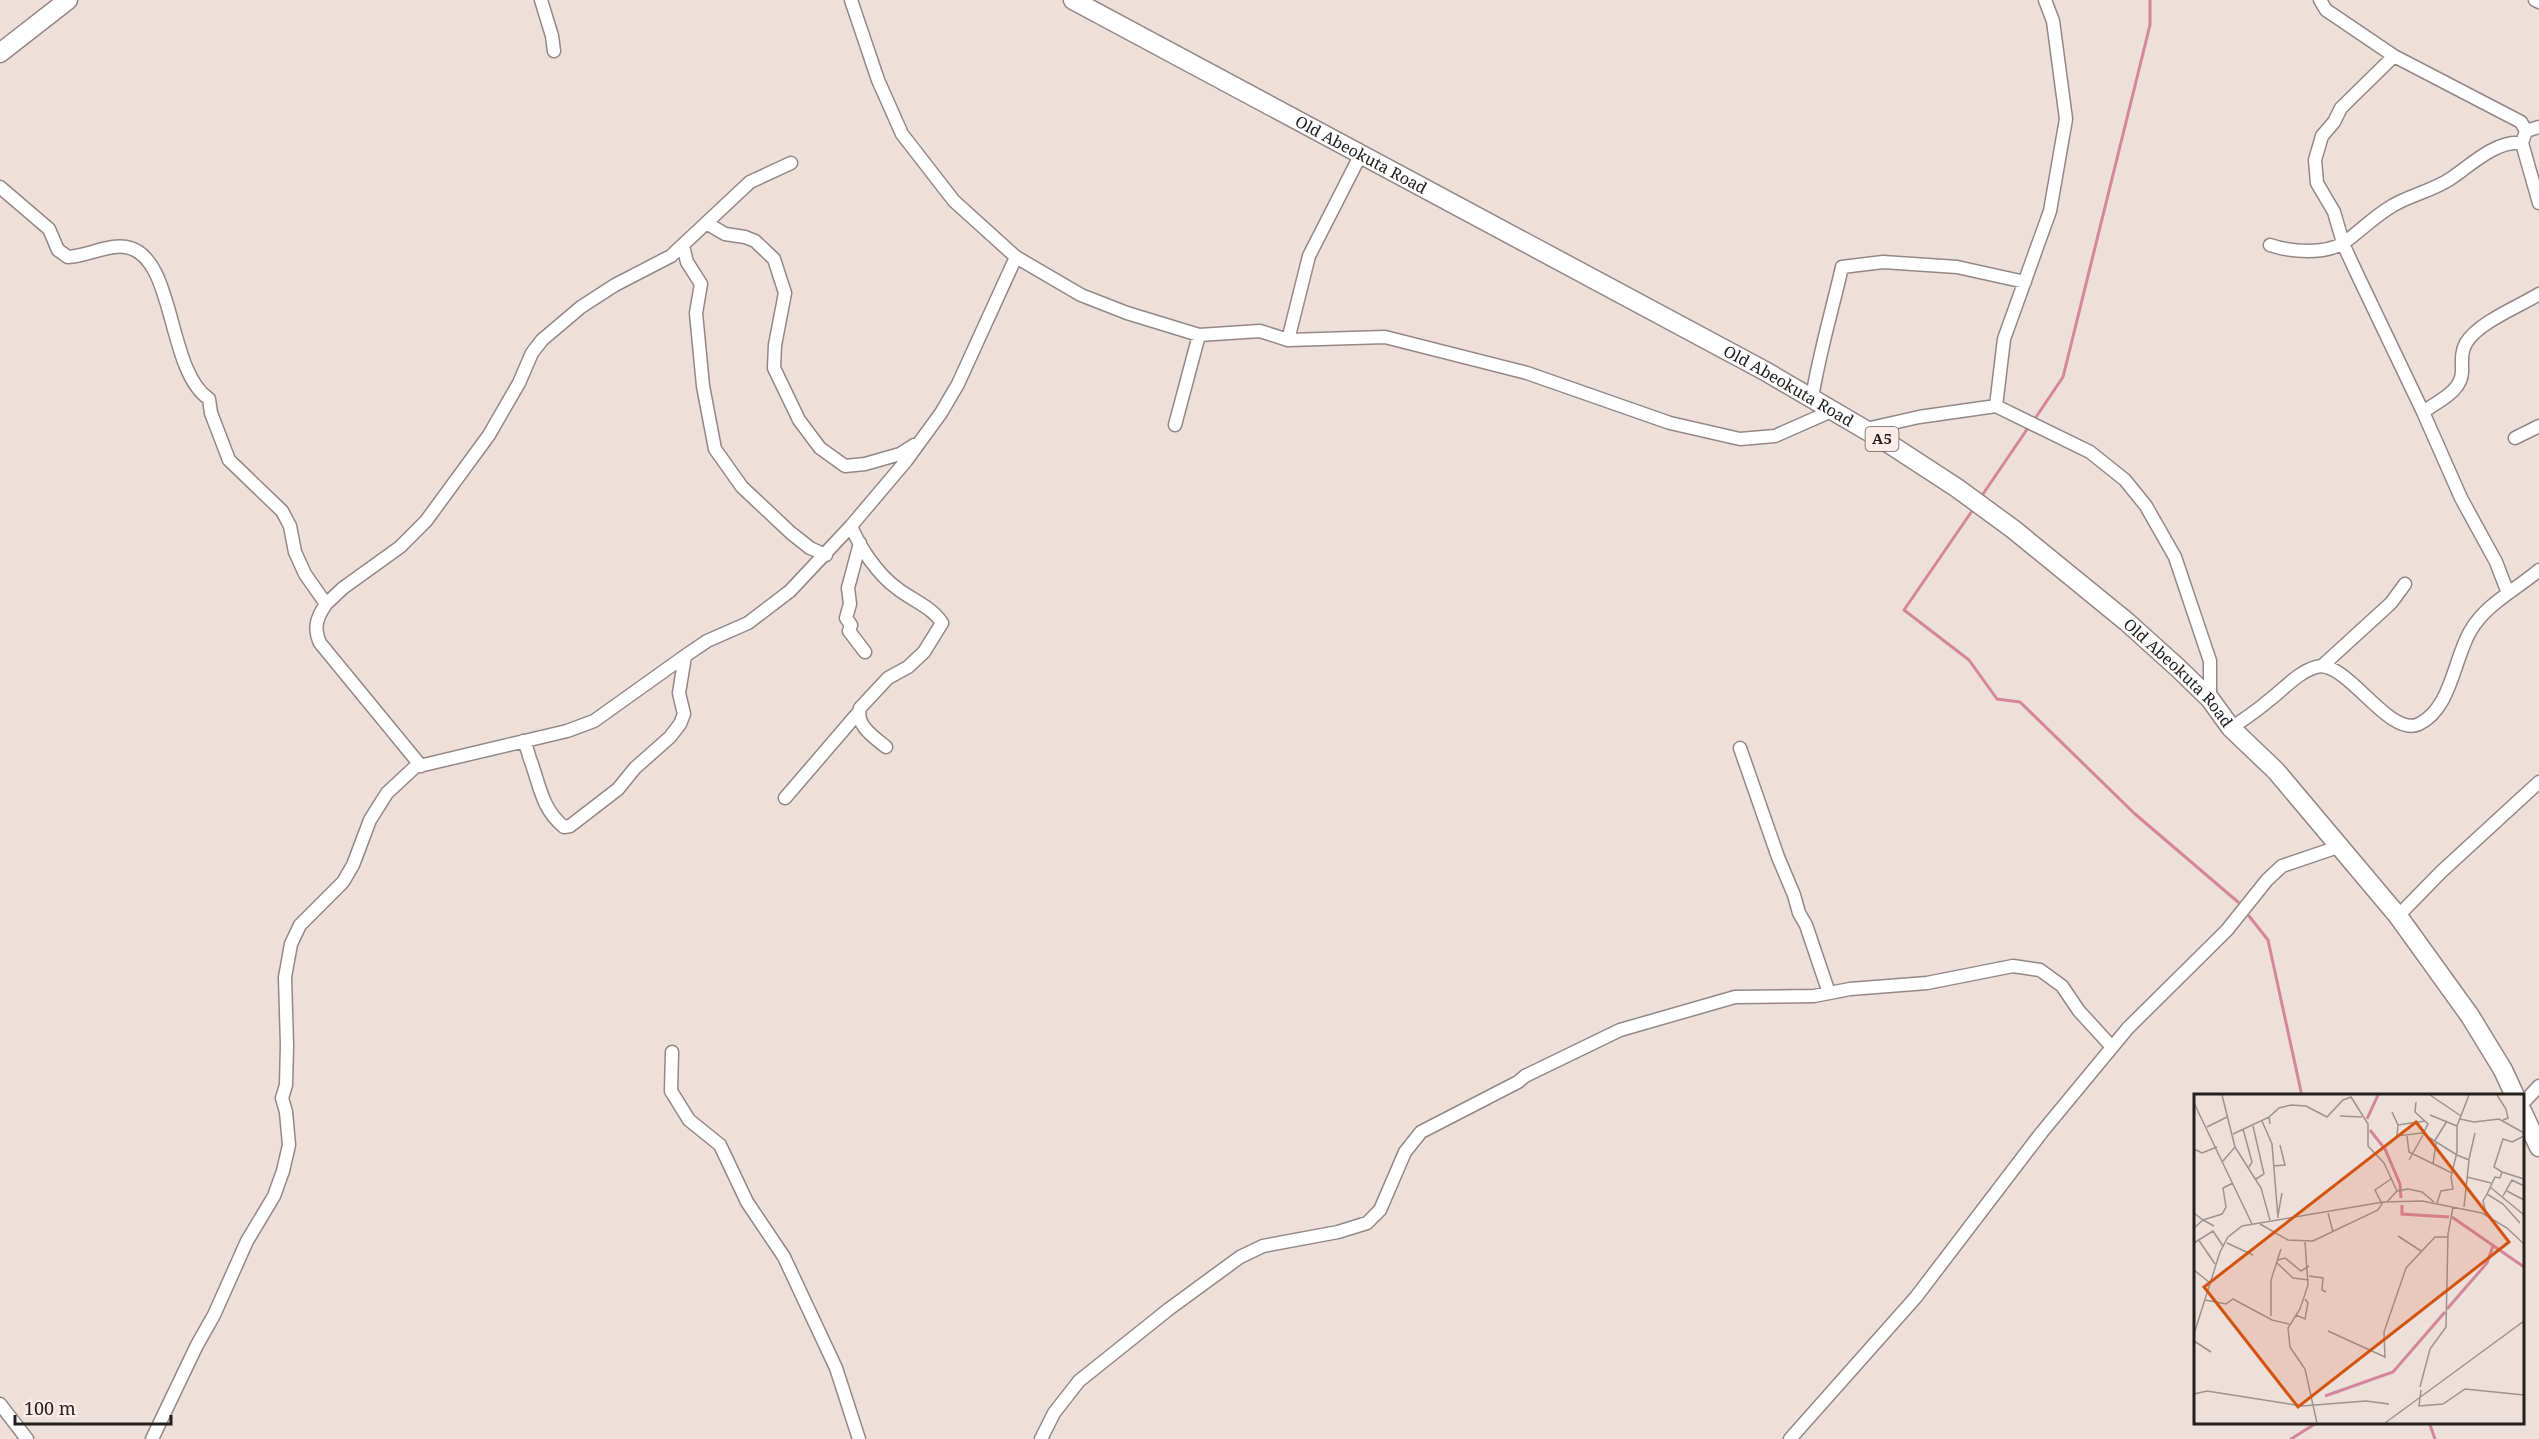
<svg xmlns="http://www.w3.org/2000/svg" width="2539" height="1439" font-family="'Noto Serif',serif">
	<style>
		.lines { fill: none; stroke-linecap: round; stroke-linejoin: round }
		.stream { stroke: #d4869c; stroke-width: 3 }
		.minor-casing { stroke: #958884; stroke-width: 15 }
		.highway-casing { stroke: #958884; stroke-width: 21 }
		.minor { stroke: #fff; stroke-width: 12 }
		.highway { stroke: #fff; stroke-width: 18 }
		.labels { text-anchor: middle; stroke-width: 4.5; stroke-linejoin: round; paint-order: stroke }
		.shield { fill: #fbece7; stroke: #655d5a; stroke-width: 1.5 }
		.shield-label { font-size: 15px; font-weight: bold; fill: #25201e }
		.street-label { font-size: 16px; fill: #25201e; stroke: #fbece7 }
		.inset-river { fill: none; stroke: #d4869c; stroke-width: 3 }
		.inset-road { fill: none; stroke: #9d938f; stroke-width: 1.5 }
		.view { fill: #d4530e; fill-opacity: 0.15; stroke: #d4530e; stroke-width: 3 }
		.inset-edge { fill: none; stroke: #25201e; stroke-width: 3 }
	</style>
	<rect width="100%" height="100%" fill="#eddfda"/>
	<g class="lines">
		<path class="stream" d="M2034 420 2063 377 2150 25V0
			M1983 494 2030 425
			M1972 511 1904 610 1969 660 1997 699 2020 702 2135 814 2238 902
			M2249 916 2268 940 2302 1096
			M2429 1422 2435 1439
			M2291 1439 2318 1422"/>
		<g class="minor-casing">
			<path id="minor" d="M541 0 552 36 554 51
				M851 0 878 80 902 134 954 201 1016 257 1081 295 1127 313 1199 335 1260 331 1288 340 1385 337 1527 373 1670 423 1740 439 1775 436 1834 410
				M2320 0 2326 10 2394 56 2521 122 2526 131 2522 143 2539 203
				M2535 0 2539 2
				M2394 56 2341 108 2334 122 2322 136 2315 160 2317 183 2334 212 2344 246 2358 276 2423 412 2461 498 2496 562 2508 593
				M2526 131 2539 127
				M0 187 49 229 58 250 68 257C87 256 109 244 126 247 176 255 166 370 209 399L211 413 229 460 282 511 290 526 295 552 305 574 326 604C317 617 313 628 320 643L421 766
				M708 224 725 234 745 237 755 241 774 259 785 293 775 345 774 368 799 420 820 448 845 466 865 464 900 454 914 445
				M2270 245C2291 252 2325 255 2345 242 2361 230 2375 216 2392 206 2410 195 2432 191 2450 179 2471 165 2496 140 2522 143
				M683 246 687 262 701 284 696 313 703 386 715 449 742 487 791 533 810 548 826 555
				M1288 340 1309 256 1361 154
				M1812 398C1819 354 1832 311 1842 267L1883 262 1957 267 2025 282
				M1996 406 2004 339 2050 211 2066 119 2053 21 2045 0
				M2423 412C2438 401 2463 391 2462 370 2462 360 2461 352 2466 343 2479 322 2518 307 2539 294
				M1175 425 1199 335
				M1866 429 1919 417 1996 406 2090 452 2125 480 2146 506 2175 557 2210 661V699
				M2515 438 2539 426
				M851 526C860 548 878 575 898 589 912 600 932 607 942 623L924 652 908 667 888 678 860 708C855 725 874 737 886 747
				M860 543 848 588 850 604 846 618 851 625 849 631 865 652
				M326 604 343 588 400 547 426 521 489 435 519 383 532 353 542 340 581 307 615 285 671 256 750 182 791 163
				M2322 666 2391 603 2405 584
				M2231 728C2244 719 2257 711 2268 701 2283 690 2298 672 2316 667 2346 658 2389 739 2419 724 2452 708 2454 657 2471 630 2486 604 2517 589 2539 570
				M523 741C527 746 528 753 530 759 540 785 541 808 564 827L570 826 618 789 635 768 670 737 680 724 684 714 679 693 685 656
				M1740 748 1778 857 1794 895 1799 913 1806 925 1829 993
				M785 798 858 713
				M2398 916 2441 872 2539 782
				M672 1052 671 1091 689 1120 720 1145 747 1202 784 1257 836 1368 859 1439
				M2522 1104 2539 1086
				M0 1404 27 1439
				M152 1439 197 1345 214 1315 247 1241 274 1196 283 1171 289 1145 286 1112 282 1098 286 1085 287 1045 285 977 291 944 300 925 343 882 353 865 370 820 387 793 415 767 567 731 594 721 685 656 707 641 748 623 790 591 851 526 906 461 941 413 958 384 1016 257
				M1041 1439 1054 1413 1079 1381 1169 1309 1240 1257 1263 1246 1338 1232 1367 1223 1380 1210 1405 1152 1421 1132 1518 1082 1525 1076 1620 1030 1735 997 1814 996 1850 989 1927 983 2013 966 2040 970 2062 986 2079 1011 2112 1047
				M1790 1439 1916 1297 2042 1132 2128 1028 2227 930 2267 880 2282 866 2341 846"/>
		</g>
		<g class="highway-casing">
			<g id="highway">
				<path id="s1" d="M1073 0 1765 371 1888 443 1957 488 2013 529 2127 622 2178 668 2210 699 2231 728 2276 771 2398 916 2470 1016 2503 1070 2515 1096"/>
				<path d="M0 53 68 0"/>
				<path d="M2522 1111 2539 1147"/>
			</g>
		</g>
		<use href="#minor" class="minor"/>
		<use href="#highway" class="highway"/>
	</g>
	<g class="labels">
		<rect class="shield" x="1865.5" y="427" width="33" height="24" rx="4.5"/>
		<g class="shield-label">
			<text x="1882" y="444">A5</text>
		</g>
		<g class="street-label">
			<text dy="6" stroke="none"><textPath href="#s1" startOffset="327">Old Abeokuta Road</textPath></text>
			<text dy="6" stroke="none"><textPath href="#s1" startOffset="813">Old Abeokuta Road</textPath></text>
			<text dy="6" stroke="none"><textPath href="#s1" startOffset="1299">Old Abeokuta Road</textPath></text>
		</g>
	</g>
	<g transform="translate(2194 1094)">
		<rect width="330" height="330" fill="#eddfda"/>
		<path class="inset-river" d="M173 25 184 1M176 36 191 55 206 90 207 104M208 111V120L255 123M258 123 330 173M253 215 293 169 299 152M131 302 199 278 251 218"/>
		<path class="inset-road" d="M28 1 41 53 29 67M236 1 267 22M303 1 312 15 314 24 309 26M222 8 221 18 234 30 229 40M0 9 58 130M198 18 204 31 231 27M236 21 263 32M146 22 168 23M75 23 85 14 97 11 112 12 133 23 149 6 157 3 174 30V52L190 69 203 97M266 25 280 28 305 25 330 39M68 27 78 50 84 124M204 31 203 42 228 39 263 61M59 32 70 80 62 85M13 33 33 23M49 35 58 68 55 73M39 40 75 23 76 30M213 42 215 58 258 79M240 48 253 27M41 53 67 94 76 126M0 55 8 59 23 53M263 61 275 66 270 113M275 65 281 39M215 66 229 41M239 70 242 49M79 72 91 71 86 51M308 78 300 73 309 45 318 48 330 42M273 83 297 89M296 93 330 121M313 97 330 106M309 102 318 86 330 92M187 108 181 96 197 85M193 108 203 97 214 95 228 98 240 108M243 109 247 97 259 95 257 83 263 58V32L275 1M0 119 9 126 28 120 32 113 29 94 39 89M134 119 139 138M292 119 289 107 293 100M84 121 88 99M326 129 309 110 293 100 301 83 306 84 308 78 330 85M66 130 94 146 119 147 184 116 189 108M0 134 9 126 20 132M204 142 227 157M4 145 21 170M111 148 114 191 106 215 94 234 96 253 111 275 123 329M0 149 19 137 29 152M33 149 59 161M84 166 91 164 107 177 115 172M83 169 99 184 115 186M0 176 16 189M115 182 129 184 128 196 132 198M11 206 32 210 39 205 78 226 95 230M102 221 111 225 114 209 111 205M77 222V186L87 155M134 237 191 263 190 238 212 174 241 143H254M0 240 26 158 34 143 48 132 189 108 228 107 288 119 313 134 330 150M0 247 17 258M226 293 236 255 252 233 254 140 259 113M227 296 225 312 249 310 271 295 330 301M0 300 13 297 108 312 172 307 195 310M191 329 330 227"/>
		<path class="view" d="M222 28 315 148 104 313 10 193Z"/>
		<rect width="330" height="330" class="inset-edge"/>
	</g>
	<path d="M15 1415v9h156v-9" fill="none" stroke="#25201e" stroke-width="3"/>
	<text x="24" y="1415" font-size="18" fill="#25201e" stroke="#fbece7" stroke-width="4.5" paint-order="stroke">100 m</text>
</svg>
